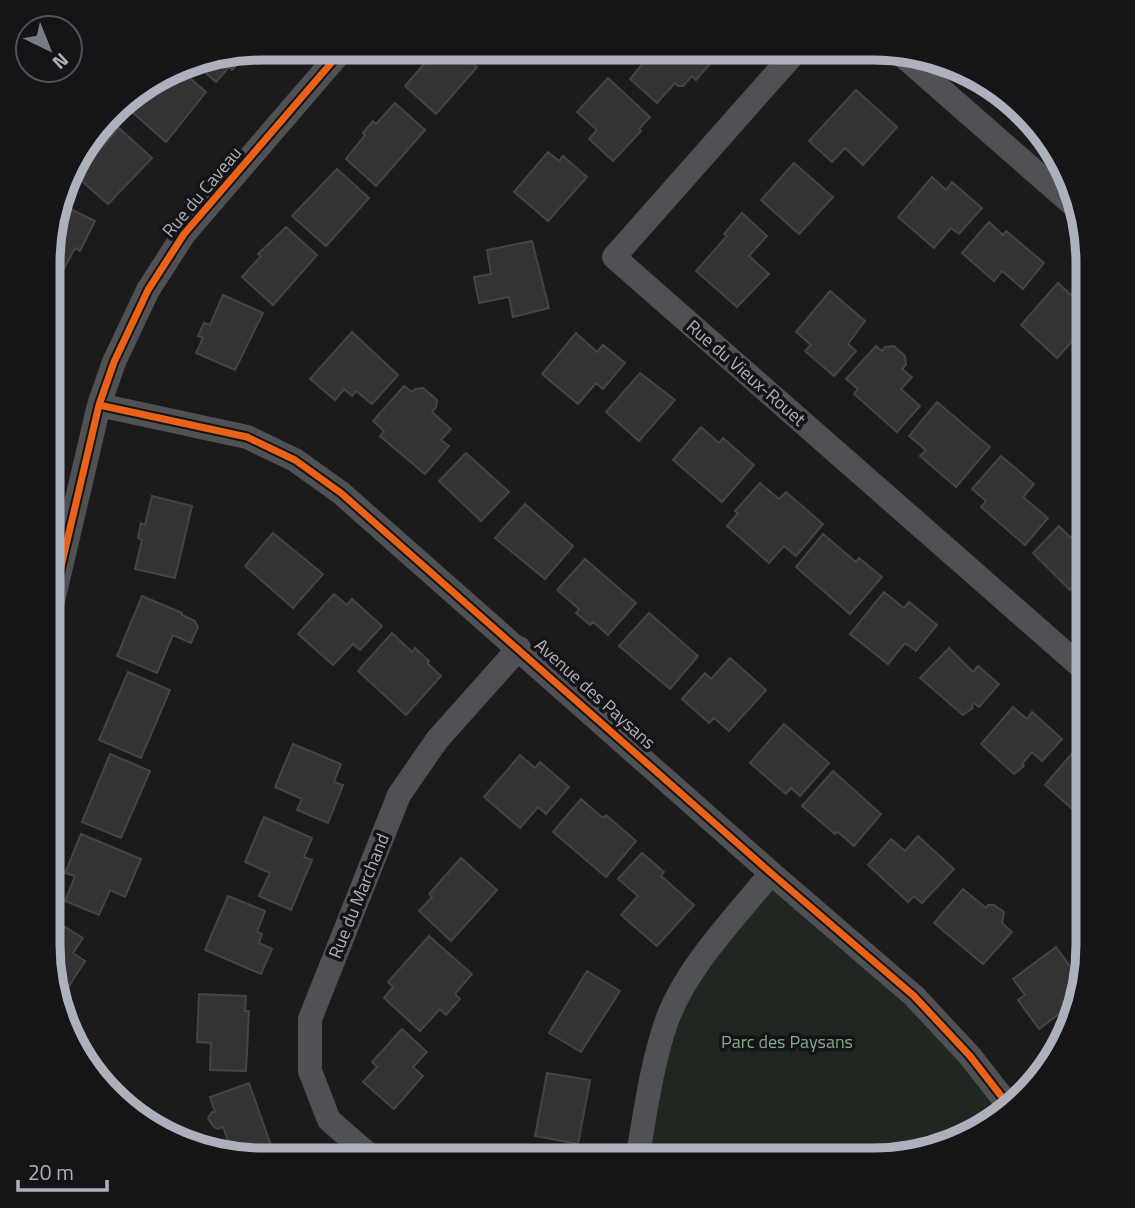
<svg xmlns="http://www.w3.org/2000/svg" width="1135" height="1208" font-family="'Titillium Web',sans-serif">
	<style>
		.green { fill: #1f2720 }
		.building { fill: #333334; stroke: #444548; stroke-width: 2 }
		.lines { fill: none; stroke-linecap: round; stroke-linejoin: round }
		.minor { stroke: #4f5155; stroke-width: 24 }
		.cycleway-casing { stroke: #151518; stroke-width: 11 }
		.cycleway { stroke: #ea6118; stroke-width: 7 }
		.labels { text-anchor: middle; stroke-width: 7; stroke-linejoin: round; paint-order: stroke }
		.street-label { font-size: 18px; fill: #adb1bd; stroke: #151518 }
		.park-label { font-size: 18px; fill: #83a987; stroke: #151518 }
		.rim { fill: none; stroke: #adb1bd; stroke-width: 9 }
	</style>
	<rect width="100%" height="100%" fill="#1b1b1c"/>
	<path class="green" d="M771 873 1009 1106 992 1124 886 1160H637L666 1021Z"/>
	<path class="building" d="M438 48H455L477 67 436 114 405 86Z
		M469 48H490L481 58Z
		M656 48H703L715 58 696 80 692 76 683 86H678L675 83 657 103 630 79Z
		M244 50 241 53 245 56 232 70 229 67 216 82 191 60Z
		M178 68 206 92 166 142 132 112 165 75Z
		M608 78 650 117 639 129 641 131 613 161 589 139 597 130 577 112Z
		M856 90 897 127 863 165 845 148 832 162 809 141Z
		M395 103 425 130 376 186 346 159 365 135 363 133 373 121 376 124Z
		M119 128 152 158 108 204 76 176Z
		M548 152 559 161 563 156 587 177 548 221 514 192Z
		M794 163 833 197 799 234 761 200Z
		M337 169 369 198 326 246 292 216Z
		M932 177 946 190 952 182 982 208 959 234 951 228 934 248 898 217Z
		M58 203 95 221 80 251 75 248 63 270 51 263V221Z
		M742 213 767 236 749 256 769 274 737 307 696 271 727 236 724 234Z
		M989 222 1003 235 1006 231 1044 263 1023 289 1002 271 994 281 962 253Z
		M286 227 317 255 273 305 242 277 261 256 258 254Z
		M532 241 549 308 513 317 509 297 479 303 474 277 491 274 487 250Z
		M1058 283 1071 295 1075 290 1087 301V338L1082 343 1076 337 1057 358 1021 325Z
		M830 291 865 321 848 344 856 351 834 376 805 351 811 345 796 332Z
		M223 295 263 313 235 370 196 353 203 338 198 336 204 323 210 325Z
		M352 332 398 375 372 404 356 391 352 396 344 389 335 400 310 379Z
		M576 333 597 352 603 345 625 363 603 389 596 383 578 404 542 374Z
		M876 346 882 351 885 347 894 346 905 356 906 365 902 369 912 377 901 389 920 406 897 432 854 394 858 389 846 379Z
		M640 373 675 400 639 441 606 412Z
		M404 386 412 392 415 389 423 388 437 400 436 407 432 412 451 429 441 440 449 446 425 474 380 436 384 431 373 421Z
		M937 402 990 447 956 487 920 456 926 450 909 436Z
		M701 427 719 443 723 438 754 465 722 502 673 460Z
		M466 453 509 492 481 521 439 481Z
		M1001 456 1034 484 1023 497 1048 518 1025 545 981 507 986 501 972 489Z
		M760 483 779 499 786 492 823 524 796 556 784 546 769 563 727 526 738 513 735 511Z
		M152 496 192 506 175 578 135 569 142 540 138 538 141 523 145 525Z
		M525 504 573 546 545 579 495 538Z
		M1087 522V590L1078 581 1070 590 1033 553 1059 526 1071 538Z
		M273 533 323 574 293 608 245 566Z
		M823 534 856 562 859 558 882 577 850 614 796 567Z
		M585 559 636 603 608 635 593 622 590 625 576 613 579 609 557 590Z
		M884 592 904 608 909 602 937 625 916 651 905 643 888 664 850 634Z
		M334 594 347 605 352 599 382 626 360 650 353 644 333 665 298 634Z
		M142 596 182 613V615L195 621 198 627 191 643 173 635 157 673 117 656Z
		M649 613 698 656 670 689 619 646Z
		M392 633 412 652 415 648 429 661 427 663 441 676 406 715 358 671Z
		M949 648 973 672 978 666 999 684 979 707 974 703 972 706 973 708 963 715 920 678Z
		M730 658 766 690 729 731 714 718 709 723 682 699 705 673 711 679Z
		M128 672 170 690 141 758 99 740Z
		M1013 707 1027 719 1032 712 1062 739 1042 761 1032 752 1022 764 1024 766 1014 774 981 744Z
		M784 724 829 763 800 796 791 788 786 794 750 763Z
		M293 744 341 764 334 782 343 785 328 823 297 810 302 799 275 787Z
		M1075 750 1087 761V822L1045 785Z
		M110 754 150 771 121 838 82 822Z
		M520 755 535 768 540 762 569 787 546 814 538 807 520 828 484 797Z
		M833 771 881 814 854 846 838 832 835 834 802 806Z
		M581 799 603 818 606 815 636 841 606 877 553 832Z
		M264 817 312 838 304 857 312 860 291 910 259 896 270 873 245 862Z
		M81 834 141 859 125 897 110 890 99 915 65 901 75 876 65 873Z
		M918 836 954 869 922 903 914 896 908 902 868 865 891 839 905 851Z
		M642 853 664 872 661 876 694 905 657 946 621 915 638 896 618 879Z
		M461 858 497 890 451 941 419 911 432 897 429 894Z
		M963 889 986 908 988 905H994L1004 912 1002 923 1012 932 983 964 934 923Z
		M228 896 265 911 257 932 262 934 259 943 272 949 261 974 205 950Z
		M52 919 83 938 73 953 85 961 62 997 48 959V924Z
		M429 936 472 974 455 994 460 999 446 1015 440 1009 420 1031 384 998 393 987 388 982Z
		M1056 947 1081 981 1078 990 1062 1002 1067 1008 1039 1029 1018 1000 1025 995 1013 979Z
		M587 971 620 991 581 1052 549 1033Z
		M199 994 246 996 245 1011H249L246 1071 210 1070 211 1043 197 1042Z
		M402 1029 427 1052 413 1067 423 1076 394 1109 363 1082 377 1067 372 1062Z
		M547 1073 590 1080 578 1144 535 1136Z
		M249 1083 274 1154 256 1160 233 1155 223 1127 218 1129 213 1126 208 1118 212 1112H215L210 1097Z
		M515 1150 526 1160H506Z"/>
	<g class="lines">
		<path class="minor" d="M798 49 614 257 1087 672
			M895 49 1072 204
			M99 405 247 437 295 460 341 493 771 873 914 996 970 1056 1009 1106
			M49 618 99 405 114 362 148 290 184 234 345 47
			M375 1160 329 1120 310 1071V1019L399 795 437 740 519 648
			M637 1160C645 1115 651 1067 666 1023 685 968 735 918 771 873"/>
		<g class="cycleway-casing">
			<path id="cycleway" d="M99 405 247 437 295 460 341 493 771 873 914 996 970 1056 1009 1106
				M49 618 99 405 114 362 148 290 184 234 345 47"/>
		</g>
		<use href="#cycleway" class="cycleway"/>
	</g>
	<g class="labels">
		<g class="street-label">
			<text transform="translate(202 192) rotate(-50)" y="6">Rue du Caveau</text>
			<text transform="translate(746 373) rotate(41)" y="6">Rue du Vieux-Rouet</text>
			<text transform="translate(595 694) rotate(42)" y="6">Avenue des Paysans</text>
			<text transform="translate(359 896) rotate(-68)" y="6">Rue du Marchand</text>
		</g>
		<g class="park-label">
			<text x="787" y="1048">Parc des Paysans</text>
		</g>
	</g>
	<path d="M0 0H1135V1208H0ZM263 60H873A203 203 0 0 1 1076 263V945A203 203 0 0 1 873 1148H263A203 203 0 0 1 60 945V263A203 203 0 0 1 263 60Z" fill="#151518" fill-rule="evenodd"/>
	<path class="rim" d="M263 60H873A203 203 0 0 1 1076 263V945A203 203 0 0 1 873 1148H263A203 203 0 0 1 60 945V263A203 203 0 0 1 263 60Z"/>
	<g transform="translate(49 49) rotate(137)"><circle r="33" fill="#151518" stroke="#52535a" stroke-width="2"/>
	<path d="M0-5L12 26L0 18L-12 26Z" fill="#7a7c85"/>
	<text y="-10" font-size="19" font-weight="bold" text-anchor="middle" fill="#adb1bd">N</text>
	</g>
	<path d="M18 1180v10h89v-10" fill="none" stroke="#adb1bd" stroke-width="3.5"/>
	<text x="28" y="1180" font-size="21" fill="#adb1bd" stroke="#151518" stroke-width="5" paint-order="stroke">20 m</text>
</svg>
